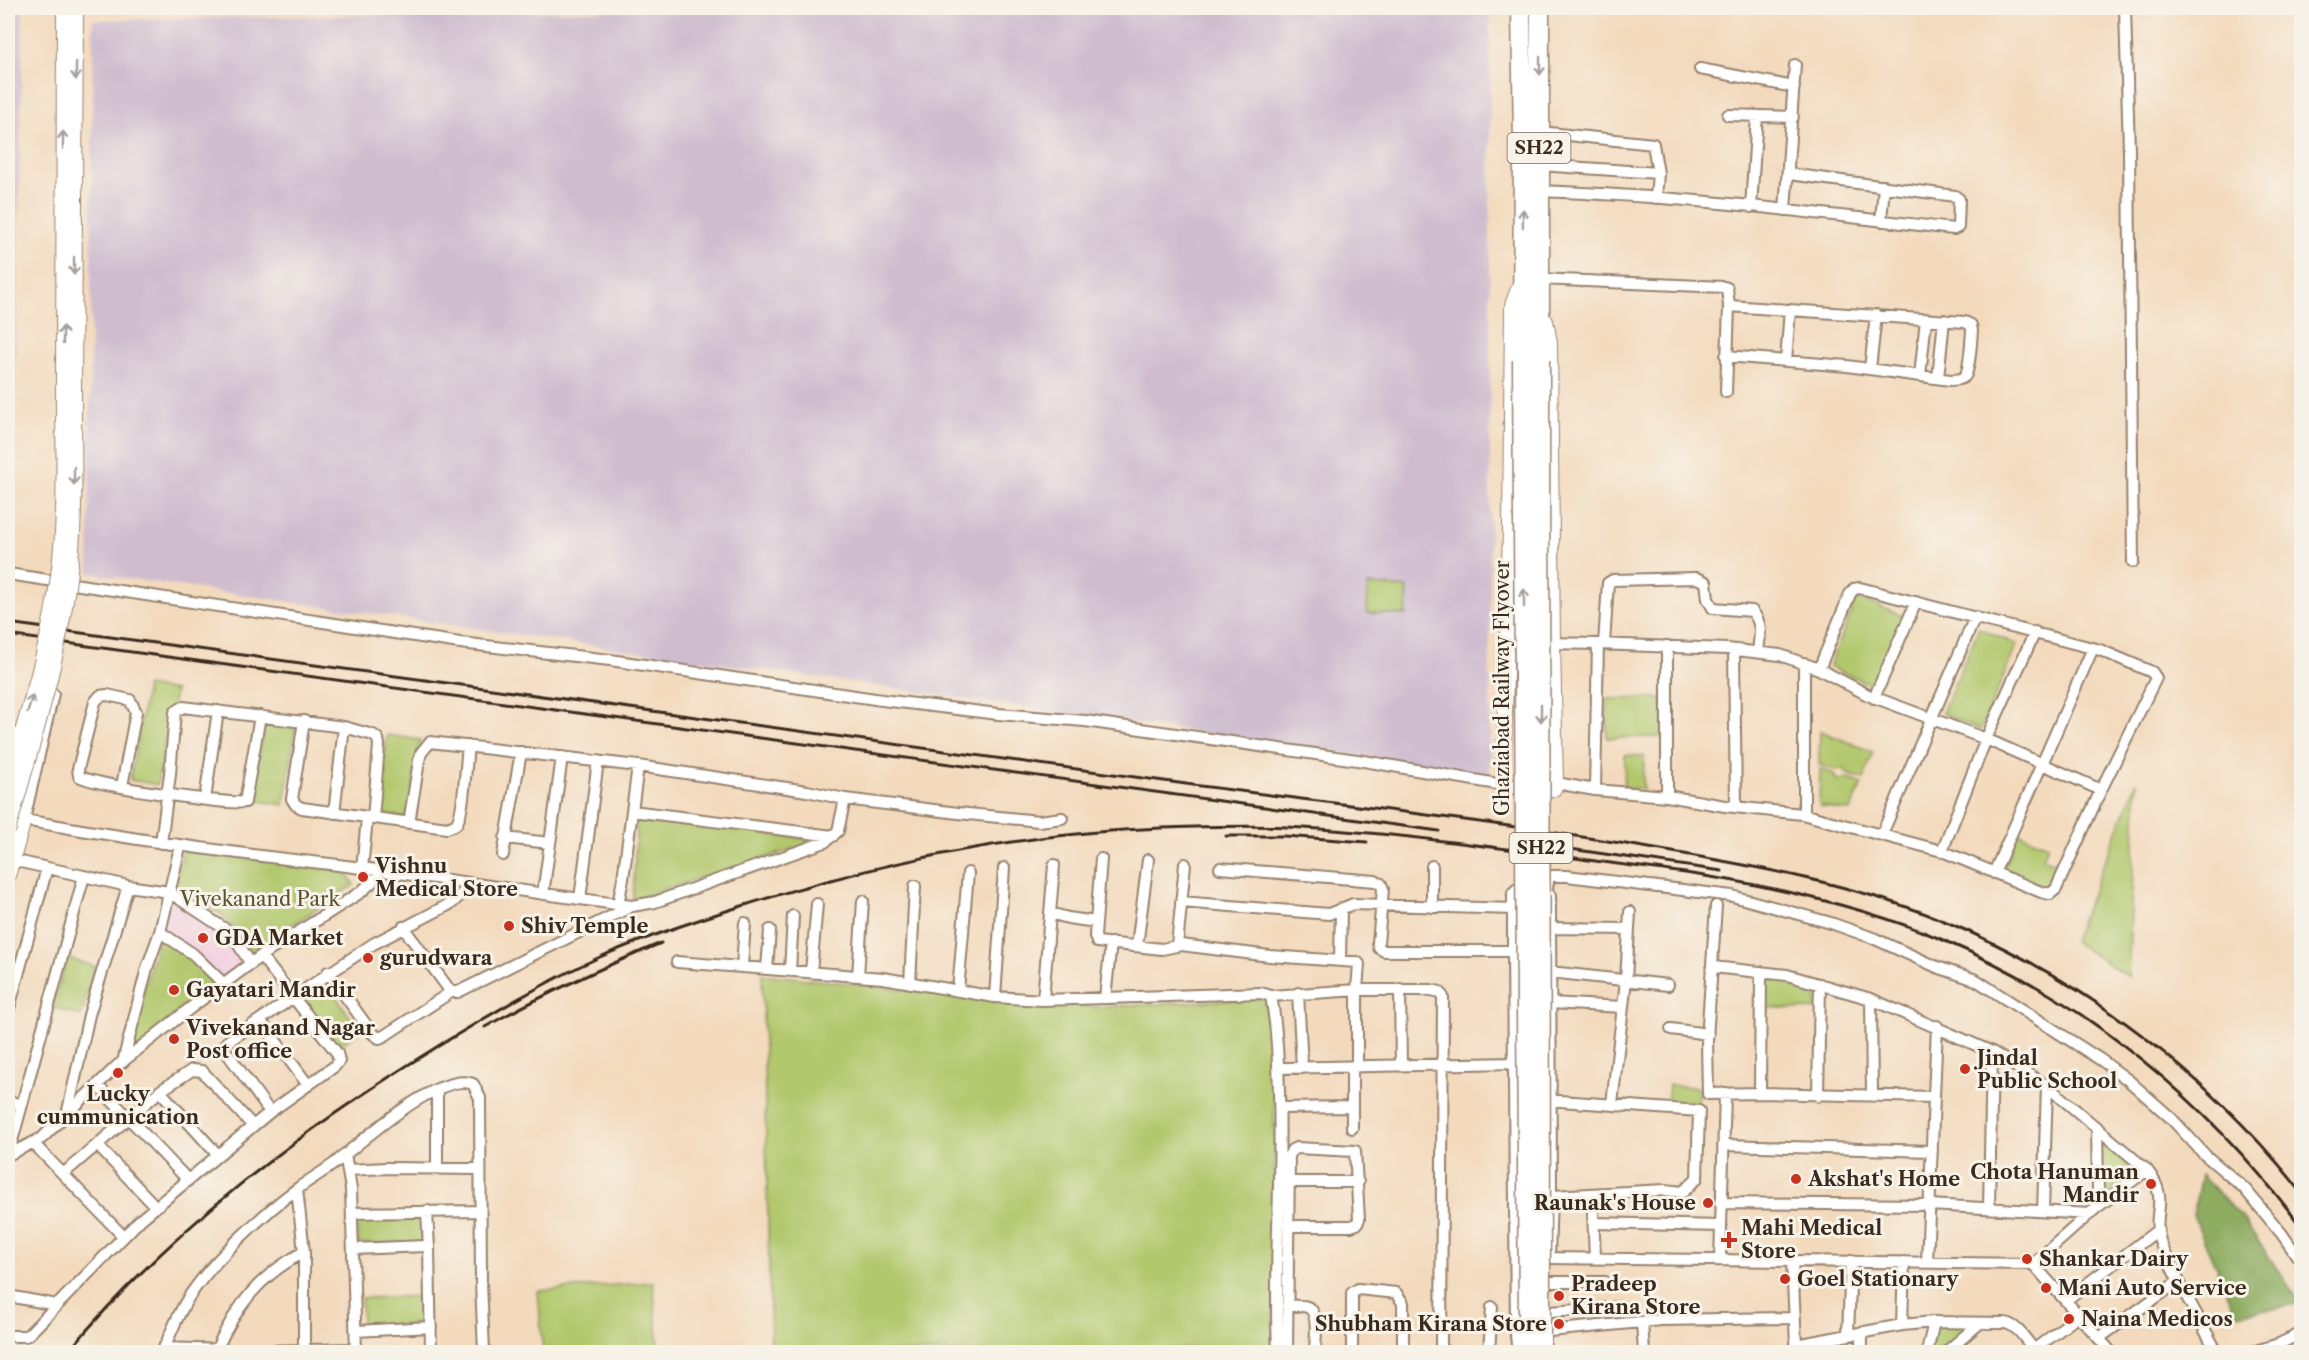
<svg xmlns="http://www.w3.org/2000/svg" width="2309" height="1360" font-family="'Libre Caslon Text',serif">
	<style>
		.built { fill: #f2cfe0 }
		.industrial { fill: #cfbdcf }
		.green { fill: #b2c86d; stroke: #767946; stroke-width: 1.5 }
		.forest { fill: #8dac60; stroke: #646b3f; stroke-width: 1.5 }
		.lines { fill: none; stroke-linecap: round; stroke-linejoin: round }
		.street-casing { stroke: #97826e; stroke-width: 14 }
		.secondary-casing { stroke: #97826e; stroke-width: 16 }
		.highway-casing { stroke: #97826e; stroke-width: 21 }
		.street { stroke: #fff; stroke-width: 10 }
		.secondary { stroke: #fff; stroke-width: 14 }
		.highway { stroke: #fff; stroke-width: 18 }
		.rail { stroke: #3b2a1e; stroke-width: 3 }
		.secondary-bridge-casing { stroke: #97826e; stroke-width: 16; stroke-linecap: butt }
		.highway-bridge-casing { stroke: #97826e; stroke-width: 21; stroke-linecap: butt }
		.secondary-bridge { stroke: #fff; stroke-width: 14 }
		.highway-bridge { stroke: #fff; stroke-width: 18 }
		.oneway { stroke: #a79f9a }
		.poi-dot { fill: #c8321e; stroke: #f7f3e8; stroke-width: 2 }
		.labels { text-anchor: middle; stroke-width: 6; stroke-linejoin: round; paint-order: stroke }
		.shield { fill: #f7f3e8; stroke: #73665b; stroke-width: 1.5 }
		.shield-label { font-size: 18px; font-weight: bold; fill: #3b2a1e }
		.street-label { font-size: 20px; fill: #3b2a1e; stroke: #f7f3e8 }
		.poi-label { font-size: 20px; font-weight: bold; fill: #3b2a1e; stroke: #f7f3e8; text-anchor: start }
		.park-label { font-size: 20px; fill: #595232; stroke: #f7f3e8 }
	</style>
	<rect width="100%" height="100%" fill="#f7f3e8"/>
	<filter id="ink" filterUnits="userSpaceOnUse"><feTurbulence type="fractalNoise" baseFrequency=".0167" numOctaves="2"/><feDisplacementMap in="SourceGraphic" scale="12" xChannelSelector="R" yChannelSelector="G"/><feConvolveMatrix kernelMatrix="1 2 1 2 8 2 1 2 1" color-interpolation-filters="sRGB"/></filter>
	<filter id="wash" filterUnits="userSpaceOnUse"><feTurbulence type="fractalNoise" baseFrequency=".008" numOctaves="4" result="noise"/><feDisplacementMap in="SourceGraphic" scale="24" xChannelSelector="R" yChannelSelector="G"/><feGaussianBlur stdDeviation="1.35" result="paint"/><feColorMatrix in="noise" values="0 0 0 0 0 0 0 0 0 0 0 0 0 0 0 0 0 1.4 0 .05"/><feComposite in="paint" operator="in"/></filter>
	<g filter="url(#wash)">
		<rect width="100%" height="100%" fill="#f3dabd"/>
		<path class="built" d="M169 892 220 924 251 964 224 984 160 932Z"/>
		<path class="industrial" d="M8 8H23L11 561H8Z
			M759 8H1490V774L89 573 93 20Z"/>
		<path class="green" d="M1368 585 1408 588 1406 615 1367 613Z
			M1857 598 1903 616 1875 686 1829 667Z
			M1979 628 2017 645 1980 730 1942 713Z
			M147 686 175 691 157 785 130 780Z
			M1662 698 1663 737 1607 738 1606 699Z
			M264 722 296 727 284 805 252 800Z
			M1820 731 1873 752 1864 779 1848 774 1843 768 1836 770 1819 765Z
			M387 735 420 740 408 818 376 813Z
			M1625 755 1644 756 1643 789 1624 788Z
			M1820 769 1834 774 1835 778 1840 781 1846 778 1862 784 1850 811 1821 806 1819 804Z
			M2137 781 2128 977 2073 941Z
			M637 816 806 839 813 843 633 899Z
			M2017 833 2048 845 2043 858 2061 866 2051 890 2003 870Z
			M183 850 346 871 354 885 252 951 222 915 197 900 174 891Z
			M160 932 224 984 123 1062Z
			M67 958 96 967 81 1016 52 1007Z
			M762 974 955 995 1099 1007 1265 998 1274 1084 1275 1225 1273 1346 1050 1352H771Z
			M1764 975 1817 987 1816 1010 1763 1007Z
			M325 981 360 1031 336 1048 302 998Z
			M1669 1085 1699 1088 1697 1110 1667 1107Z
			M2100 1136 2136 1171 2100 1201Z
			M424 1214 425 1242 358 1244 357 1216Z
			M653 1282 659 1352H543L538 1291Z
			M426 1296 427 1324 362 1326 361 1298Z
			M1934 1322 1980 1323 1946 1352H1927Z"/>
		<path class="forest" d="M2201 1175 2244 1220 2301 1304 2236 1314 2193 1215Z"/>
	</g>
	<g filter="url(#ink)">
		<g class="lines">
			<g class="street-casing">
				<path id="street" d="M2125 8 2129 151 2133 562
					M1700 69 1794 87
					M1728 115 1793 117
					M1540 132 1653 144 1658 173 1656 198
					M1539 165 1658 173
					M1535 191C1672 195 1808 212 1944 228L1954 229 1958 227 1959 199 1955 196 1789 174
					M1751 207 1757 116
					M1785 210 1795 65
					M1881 221 1884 186
					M1539 279 1724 287 1727 288 1729 306 1726 392
					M1726 356 1847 366 1950 380C1955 379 1961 381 1965 376 1970 369 1971 341 1972 331L1971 325 1965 322 1729 306
					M1786 361 1790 310
					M1870 369 1876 315
					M1920 376 1926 319
					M1938 378 1944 320
					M8 574 460 643 610 660 882 700 998 714 1085 721 1364 761 1503 785
					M1546 643 1598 644 1595 790
					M1598 644 1727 649 1780 655 1819 669 1868 695 1986 739 2101 790
					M1604 644 1608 583 1613 580 1697 578 1706 582 1708 599 1713 608 1752 611C1763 624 1760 635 1758 651
					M1667 646V796
					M1734 650 1736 807
					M53 694 24 820C123 838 221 852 321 863 425 875 529 893 632 906L655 902 825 842 838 831 845 799
					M1874 698 1916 602
					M304 721 292 799 296 805 302 808 447 828C449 827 454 826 456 824 464 816 466 760 468 746
					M1556 783 1595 790 1667 796 1725 806 1802 814 1942 851 2041 892 2050 894 2056 889 2101 790 2156 678 2152 672 2100 650 1860 588 1854 589 1850 594 1819 669
					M122 786 136 712 130 700 107 695 100 696 95 702 78 769 79 776C91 785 229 805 245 802L260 716
					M205 799 218 711
					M632 811 833 836
					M334 813 344 727
					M1804 814V663
					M409 823 419 761 421 753 430 742 638 766 807 791 845 799 958 813 1039 821 1062 818
					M1882 834 1975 617
					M505 838 550 843
					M161 843 170 774 175 712 183 707 344 727 373 735 378 739 379 745 373 819
					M1942 851 1986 739 2035 632
					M503 855 521 752
					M1101 859 1095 936 1097 942 1162 949 1181 945 1270 956 1357 962 1359 964 1357 990H1431L1440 992 1443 997 1441 1352
					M12 860 128 886 169 892 231 933 251 964
					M1432 866V907
					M1220 868 1375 881 1381 884 1383 889 1378 943 1379 948 1384 951H1513
					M362 869 367 818
					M1994 873 2093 648
					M1547 888 1549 876H1567L1732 896 1751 901 1831 923 1873 938 1937 967 1976 980 2101 1060 2128 1080 2171 1118 2205 1155 2244 1188 2282 1234 2302 1263
					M543 894 562 757
					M580 899 598 761
					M1181 902 1329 914 1353 904 1513 909
					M618 904 623 879 638 766
					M1716 906 1707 1039 1708 1094 1760 1093 1934 1097
					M1050 913 1068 918 1096 922
					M403 927 451 992
					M1550 928 1629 929
					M160 932 193 954 224 984
					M1137 946 1148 860
					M1177 946 1185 864
					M1340 960 1341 910
					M677 962 883 978 995 997 1043 1000 1261 993 1271 996C1277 1027 1278 1060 1279 1092 1282 1179 1274 1265 1278 1352
					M742 967 745 923
					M1713 967 1787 975 1871 999 1992 1052 2047 1086 2147 1170C2171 1201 2151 1210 2160 1241 2163 1251 2169 1261 2173 1270 2187 1298 2202 1325 2217 1352
					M767 969 770 930
					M790 971 793 916
					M328 972 372 1033 379 1038 384 1036 451 992H458L632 906
					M811 972 817 904
					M1550 972 1668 985
					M858 976 863 901
					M910 983 915 886
					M1400 989 1401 1066
					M958 991 968 873
					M1298 993 1302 1068
					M1271 996 1357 990V1067
					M995 997 1004 868
					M1105 998 1111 943
					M1871 999 1872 1096
					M1043 1000 1054 865
					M1550 1003 1623 1007
					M8 1012 47 868
					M260 1020 308 1085
					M1671 1029 1708 1034
					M123 1062 147 968 160 932 180 847
					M1279 1068 1513 1063
					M97 1085 188 1180
					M160 1091 217 1154
					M1760 1093 1761 972
					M1818 1096 1820 984
					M1546 1100 1699 1111 1697 1178 1683 1192 1665 1190 1551 1196
					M8 1101 21 1105
					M1612 1104 1626 980 1630 912
					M1280 1108 1352 1107
					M270 1112 225 1050 224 1046 227 1042 373 944 452 903 472 884
					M67 1115 89 1015 128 886
					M1352 1128V1067
					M33 1143 123 1236
					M97 1145 156 1207
					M1723 1145 1932 1151
					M345 1154 351 1189 356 1352
					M8 1155 42 1138 117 1066 193 1006 261 956 361 892 372 882 376 871
					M8 1156 84 876
					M437 1167V1089
					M348 1170 387 1168 480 1169
					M63 1174 160 1091 192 1070 202 1071 253 1126
					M1290 1182H1358
					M297 1189 304 1252V1350
					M1720 1203 1929 1205 2090 1214
					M1989 1207 1992 1052
					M2096 1208 2098 1189 2097 1127
					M427 1211 429 1248
					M2043 1211 2047 1086
					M1593 1212 1595 1258
					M352 1213 480 1211
					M1594 1223 1721 1226
					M353 1249 425 1246 429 1248 431 1352
					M1549 1258 2033 1264
					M1720 1260 1725 1093
					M1792 1261 1796 1345 1902 1325 1934 1322 2004 1323C2017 1324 2026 1340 2034 1350
					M1927 1262 1937 1026
					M1549 1282H1605
					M8 1296 57 1305
					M2066 1300 2158 1230
					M1287 1306C1293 1306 1301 1305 1307 1307 1320 1311 1315 1341 1315 1352
					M1549 1312 1622 1307
					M1642 1322 1644 1352
					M1902 1325 1904 1262
					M356 1331 431 1327
					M1549 1331 1661 1320 1795 1318
					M1862 1332V1352
					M1848 1334 1851 1261
					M8 1336H26L30 1333 140 1220 270 1112 335 1066 339 1061 337 1053 261 956
					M2099 1338 2179 1281
					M356 1349 257 1351 164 1348C173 1329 180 1308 193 1291 216 1258 264 1213 297 1189 309 1180 323 1172 335 1163 361 1142 440 1070 473 1084L480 1098 481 1282 484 1352
					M216 1350C237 1305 259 1276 304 1252
					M1287 1352 1289 1156 1292 1150 1296 1148 1355 1151 1359 1219 1357 1224 1351 1226H1289
					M1352 1352V1293L1358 1289 1396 1293 1403 1303V1352
					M1489 1352 1492 1307
					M1523 1352 1517 1344 1516 1336 1513 951V893L1517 889 1547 892 1550 896 1551 1196 1549 1257
					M1927 1352 1934 1322
					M1946 1352 1980 1323
					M2031 1352 2078 1316
					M2111 1352 2033 1264 2096 1208 2147 1170
					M2252 1352 2279 1344 2302 1333"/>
			</g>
			<g class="secondary-casing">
				<path id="secondary" d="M1519 286 1512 305 1510 530 1503 785 1546 792 1554 789 1556 783 1553 643 1550 342 1546 321
					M63 394 64 8
					M74 397 76 8
					M8 814 24 820 8 876"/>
			</g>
			<g class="highway-casing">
				<path id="highway" d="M1521 8 1523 142 1522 360
					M1540 360V8
					M1527 1352 1528 1328
					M1541 1352V1335"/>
			</g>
			<use href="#street" class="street"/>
			<use href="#secondary" class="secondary"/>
			<use href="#highway" class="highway"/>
			<path class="rail" d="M8 623C401 673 793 732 1186 784 1343 805 1500 822 1655 849 1755 866 1855 884 1949 923 2087 981 2210 1076 2302 1193
				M8 635 1439 831
				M1226 836H1284L1367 842
				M1529 843 1722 871
				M485 1027C542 995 601 968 661 943
				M68 1352C171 1229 299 1132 435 1048 488 1016 542 983 600 957 645 937 694 921 742 906 877 863 1019 833 1161 828 1203 827 1246 825 1287 827 1384 832 1479 845 1575 858 1641 868 1709 874 1774 889 1831 901 1889 917 1943 940 2086 1000 2210 1103 2302 1228"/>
			<g class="secondary-bridge-casing">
				<path id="secondary-bridge" d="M8 781C27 713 49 646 58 576 66 516 63 454 63 394
					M8 831C32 746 63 648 71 561 76 506 74 451 74 397"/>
			</g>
			<g class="highway-bridge-casing">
				<path id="highway-bridge" d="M1522 360 1528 1328
					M1540 360 1541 1335"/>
			</g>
			<use href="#secondary-bridge" class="secondary-bridge"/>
			<use href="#highway-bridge" class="highway-bridge"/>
		</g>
		<defs><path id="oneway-shaft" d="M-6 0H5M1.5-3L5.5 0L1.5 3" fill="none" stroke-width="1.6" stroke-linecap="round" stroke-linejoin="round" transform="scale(1.5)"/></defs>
		<g class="oneway">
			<use href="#oneway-shaft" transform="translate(1540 66) rotate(90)"/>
			<use href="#oneway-shaft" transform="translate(76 71) rotate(91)"/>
			<use href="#oneway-shaft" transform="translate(63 140) rotate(-90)"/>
			<use href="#oneway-shaft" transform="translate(1523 218) rotate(-89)"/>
			<use href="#oneway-shaft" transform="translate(74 266) rotate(90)"/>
			<use href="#oneway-shaft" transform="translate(63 335) rotate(-90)"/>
			<use href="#oneway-shaft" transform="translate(74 476) rotate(90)"/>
			<use href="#oneway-shaft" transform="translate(1524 598) rotate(-90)"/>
			<use href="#oneway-shaft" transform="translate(30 704) rotate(-74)"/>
			<use href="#oneway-shaft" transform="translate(1541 713) rotate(90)"/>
		</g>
	</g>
	<g class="poi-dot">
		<circle cx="363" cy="877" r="6"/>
		<circle cx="509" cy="926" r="6"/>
		<circle cx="203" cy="938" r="6"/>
		<circle cx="368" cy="958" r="6"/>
		<circle cx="174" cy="990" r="6"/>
		<circle cx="174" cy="1039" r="6"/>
		<circle cx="1965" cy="1069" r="6"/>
		<circle cx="118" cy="1073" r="6"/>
		<circle cx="1796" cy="1179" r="6"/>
		<circle cx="2151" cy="1184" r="6"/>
		<circle cx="1708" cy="1203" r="6"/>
		<path d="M1726 1231h6v6h6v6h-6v6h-6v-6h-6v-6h6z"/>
		<circle cx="2027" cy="1259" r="6"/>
		<circle cx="1785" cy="1279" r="6"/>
		<circle cx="2046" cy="1288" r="6"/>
		<circle cx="1559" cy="1296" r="6"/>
		<circle cx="2069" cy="1319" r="6"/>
		<circle cx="1559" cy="1324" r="6"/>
	</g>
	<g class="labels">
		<g class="shield">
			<rect x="1507.5" y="133" width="63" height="30" rx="4.5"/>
			<rect x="1509.5" y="833" width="63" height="30" rx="4.5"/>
		</g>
		<g class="shield-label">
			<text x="1539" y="154">SH22</text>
			<text x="1541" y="854">SH22</text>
		</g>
		<g class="street-label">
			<text transform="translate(1502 688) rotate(-90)" y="7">Ghaziabad Railway Flyover</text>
		</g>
		<g class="poi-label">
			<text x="375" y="873">Vishnu<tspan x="375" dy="23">Medical Store</tspan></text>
			<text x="521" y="933">Shiv Temple</text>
			<text x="215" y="945">GDA Market</text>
			<text x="380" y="965">gurudwara</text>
			<text x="186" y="997">Gayatari Mandir</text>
			<text x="186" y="1035">Vivekanand Nagar<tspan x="186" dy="23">Post office</tspan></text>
			<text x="1977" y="1065">Jindal<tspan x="1977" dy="23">Public School</tspan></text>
			<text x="118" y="1101" text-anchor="middle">Lucky<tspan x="118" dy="23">cummunication</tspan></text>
			<text x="2139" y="1179" text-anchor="end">Chota Hanuman<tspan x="2139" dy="23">Mandir</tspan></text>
			<text x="1808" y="1186">Akshat's Home</text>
			<text x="1696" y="1210" text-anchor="end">Raunak's House</text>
			<text x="1741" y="1235">Mahi Medical<tspan x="1741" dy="23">Store</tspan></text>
			<text x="2039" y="1266">Shankar Dairy</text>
			<text x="1797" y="1286">Goel Stationary</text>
			<text x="1571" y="1291">Pradeep<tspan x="1571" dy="23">Kirana Store</tspan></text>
			<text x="2058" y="1295">Mani Auto Service</text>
			<text x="2081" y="1326">Naina Medicos</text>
			<text x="1547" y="1331" text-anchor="end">Shubham Kirana Store</text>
		</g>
		<g class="park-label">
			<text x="260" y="906">Vivekanand Park</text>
		</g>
	</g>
	<rect width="2309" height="1360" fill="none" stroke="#f7f3e8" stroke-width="30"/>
</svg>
